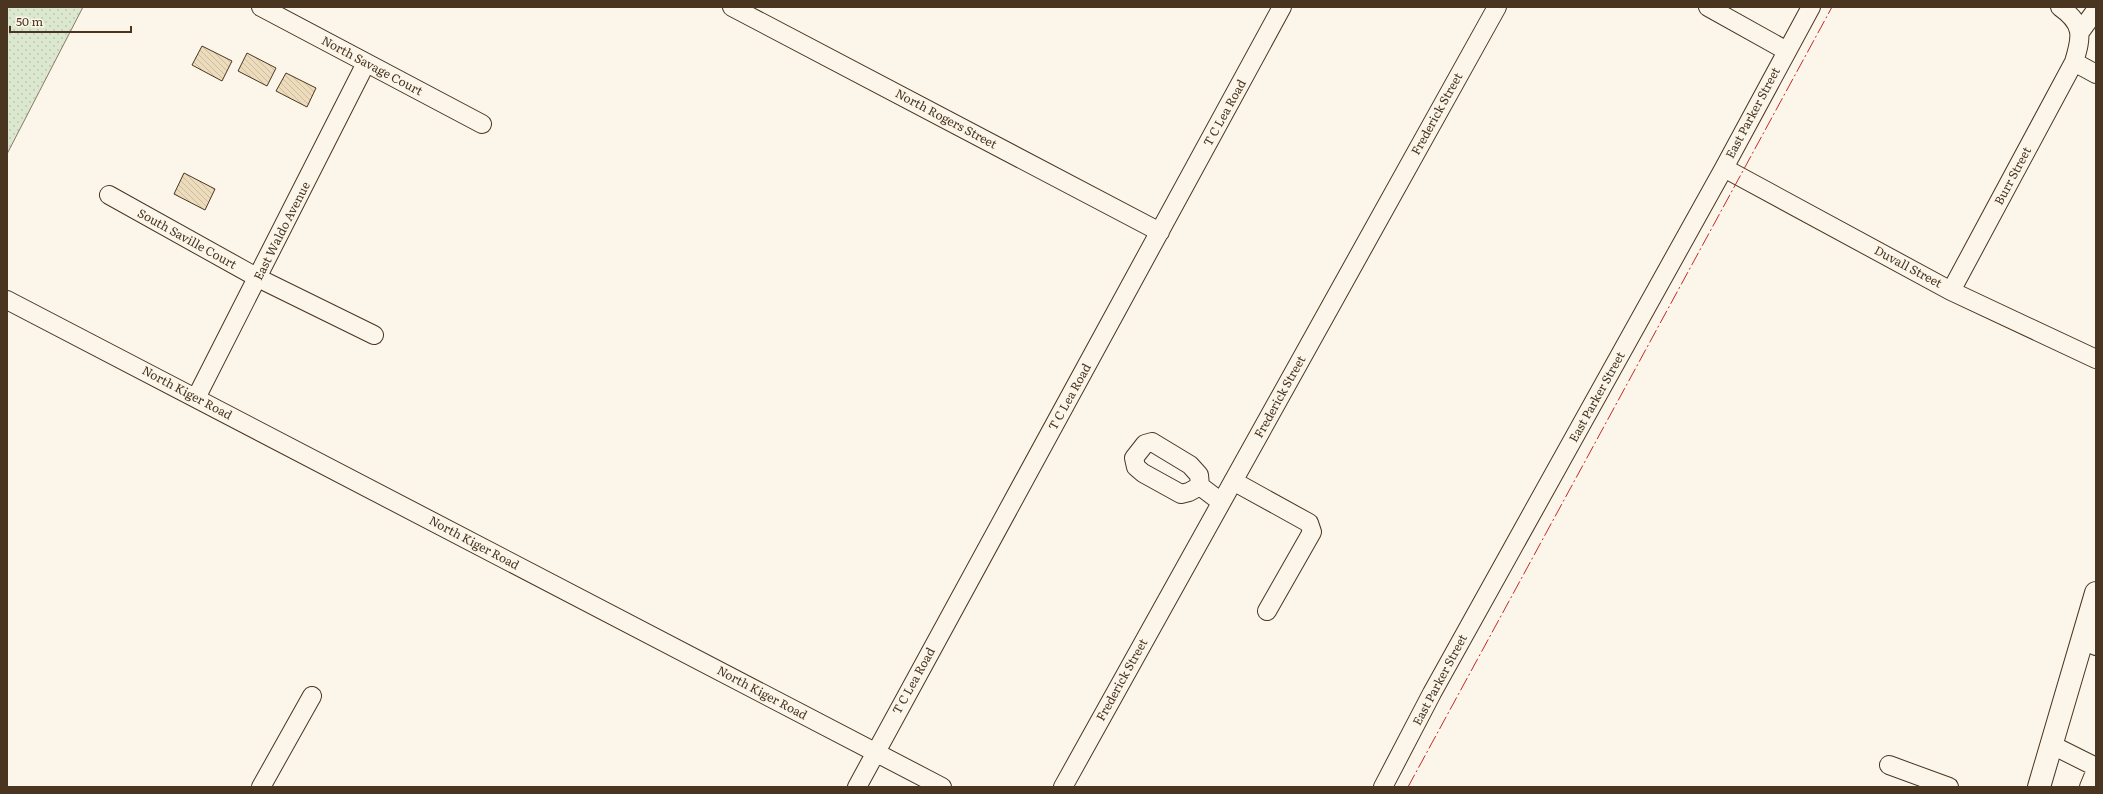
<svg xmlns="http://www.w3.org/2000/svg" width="2103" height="794" font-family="Literata,serif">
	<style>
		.grass { fill: url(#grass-dots); stroke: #887966 }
		.building { fill: url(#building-back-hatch); stroke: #4a3520 }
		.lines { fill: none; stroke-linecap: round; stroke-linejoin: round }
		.minor-casing { stroke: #4a3520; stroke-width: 20 }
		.major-casing { stroke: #4a3520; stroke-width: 24 }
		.minor { stroke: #fbf6e9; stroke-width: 18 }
		.major { stroke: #fbf6e9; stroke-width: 22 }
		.power { stroke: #c62828; stroke-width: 1; stroke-dasharray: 14 3 2 3; stroke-linecap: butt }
		.labels { text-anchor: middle; stroke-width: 3; stroke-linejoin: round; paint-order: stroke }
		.street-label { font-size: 12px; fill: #4a3520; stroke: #fbf6e9 }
	</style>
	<defs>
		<pattern id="grass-dots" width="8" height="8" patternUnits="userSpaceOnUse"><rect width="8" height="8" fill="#dce7d0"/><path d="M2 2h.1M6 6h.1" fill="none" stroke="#bec7b2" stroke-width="1.8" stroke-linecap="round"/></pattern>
		<pattern id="building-back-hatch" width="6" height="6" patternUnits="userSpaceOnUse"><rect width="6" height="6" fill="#ecdcbc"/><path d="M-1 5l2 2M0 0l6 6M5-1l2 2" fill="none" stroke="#ccbda1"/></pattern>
	</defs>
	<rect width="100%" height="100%" fill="#fbf6e9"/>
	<path class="grass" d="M7 7H83L7 154Z"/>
	<path class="building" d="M202 46 232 61 222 81 192 65Z
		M247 53 276 68 267 86 238 71Z
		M286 73 316 88 307 107 276 91Z
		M184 173 215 189 205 210 174 194Z"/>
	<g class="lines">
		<g class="minor-casing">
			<path id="minor" d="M261 7 482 124
				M732 7 1160 232
				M1708 7 1787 51
				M2080 32 2096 10
				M2074 62 2096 74
				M1724 168 1951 291 2096 359
				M109 195 258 278 374 335
				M1951 291 2074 62C2082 36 2084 24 2060 7
				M7 300 942 787
				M196 398 366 63
				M1233 481 1309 523 1312 532 1267 611
				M1200 486 1189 492 1181 494 1143 473 1136 467 1134 458 1145 444 1152 442 1190 465 1199 475 1200 486 1221 502
				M2082 640 2096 646
				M2052 745 2096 767
				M1889 765 1949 787
				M261 787 312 696
				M857 787 1282 7
				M1063 787 1497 7
				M1383 787 1432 693 1724 168 1811 7
				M2089 787 2096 770"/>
		</g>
		<g class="major-casing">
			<path id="major" d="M2039 787 2096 593"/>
		</g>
		<use href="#minor" class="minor"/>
		<use href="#major" class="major"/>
		<path class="power" d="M1408 787 1832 7"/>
	</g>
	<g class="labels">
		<g class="street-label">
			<text transform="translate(372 66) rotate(28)" y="4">North Savage Court</text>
			<text transform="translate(1225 113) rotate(-61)" y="4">T C Lea Road</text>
			<text transform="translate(1753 113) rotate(-62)" y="4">East Parker Street</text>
			<text transform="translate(1437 114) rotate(-61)" y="4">Frederick Street</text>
			<text transform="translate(946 119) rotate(28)" y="4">North Rogers Street</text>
			<text transform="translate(2013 176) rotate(-62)" y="4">Burr Street</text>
			<text transform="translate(282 231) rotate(-63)" y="4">East Waldo Avenue</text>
			<text transform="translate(187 239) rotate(29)" y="4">South Saville Court</text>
			<text transform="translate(1908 267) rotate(28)" y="4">Duvall Street</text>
			<text transform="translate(187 393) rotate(28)" y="4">North Kiger Road</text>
			<text transform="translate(1070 397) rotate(-61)" y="4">T C Lea Road</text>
			<text transform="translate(1280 397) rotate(-61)" y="4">Frederick Street</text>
			<text transform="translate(1597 397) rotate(-61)" y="4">East Parker Street</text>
			<text transform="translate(474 543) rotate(28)" y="4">North Kiger Road</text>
			<text transform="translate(1122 680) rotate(-61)" y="4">Frederick Street</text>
			<text transform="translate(1440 680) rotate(-62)" y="4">East Parker Street</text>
			<text transform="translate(914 681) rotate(-61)" y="4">T C Lea Road</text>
			<text transform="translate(762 693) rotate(28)" y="4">North Kiger Road</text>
		</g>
	</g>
	<rect width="2103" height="794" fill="none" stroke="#4a3520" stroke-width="16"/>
	<path d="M10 26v6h121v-6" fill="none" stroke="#4a3520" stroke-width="2"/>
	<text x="16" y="26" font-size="12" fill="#4a3520" stroke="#fbf6e9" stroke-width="3" paint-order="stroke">50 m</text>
</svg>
